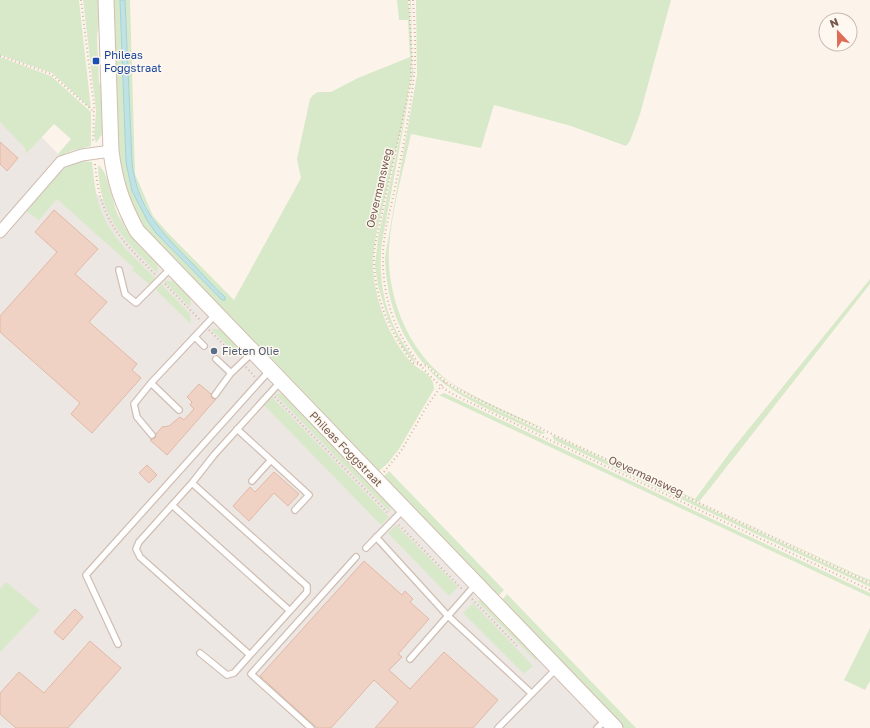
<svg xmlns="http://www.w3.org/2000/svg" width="870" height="728" font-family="'Golos Text',sans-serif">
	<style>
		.industrial { fill: #ede7e3 }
		.green { fill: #d8e9c9 }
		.water { fill: #bfe2e5; stroke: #a6d2d6 }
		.building { fill: #f0d2c4; stroke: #e2b8a5 }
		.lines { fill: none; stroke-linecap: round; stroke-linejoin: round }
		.lane-casing { stroke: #d0beb3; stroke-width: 8 }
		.street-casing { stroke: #d0beb3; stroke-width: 13 }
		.secondary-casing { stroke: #d3beb0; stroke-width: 17 }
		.path { stroke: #d5b6a6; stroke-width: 2; stroke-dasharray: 1 3; stroke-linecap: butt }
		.lane { stroke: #fff; stroke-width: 5.5 }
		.street { stroke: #fff; stroke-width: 11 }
		.secondary { stroke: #fff; stroke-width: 15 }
		.transit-dot { fill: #1a4fb4; stroke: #fef8f1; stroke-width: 1.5 }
		.service-dot { fill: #5c6f8a; stroke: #fef8f1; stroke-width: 1.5 }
		.labels { text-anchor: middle; stroke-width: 3; stroke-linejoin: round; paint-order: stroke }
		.transit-label { font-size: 11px; fill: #164399; stroke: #fef8f1; text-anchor: start }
		.street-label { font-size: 11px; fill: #765a4e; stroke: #fef8f1 }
		.service-label { font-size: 11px; fill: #4e5e75; stroke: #fef8f1; text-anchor: start }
	</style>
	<rect width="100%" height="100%" fill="#fcf4eb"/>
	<path class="industrial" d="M0 94 128 226 610 728H0Z"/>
	<path class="green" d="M0 0H79L91 109 52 73 0 55Z
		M83 0H99L100 14 97 37 99 82 104 92 103 133 96 143 94 136 96 111Z
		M110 0H120L126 162 132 191 141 209 156 233 222 300 224 296C186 257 139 220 132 162L125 0H130L135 174 153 216 168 233 234 300 301 178 297 159 310 99 313 95 318 92H331L358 78 410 57 408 20H399L397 0H408C411 24 413 49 411 73 407 111 396 148 388 185 381 216 370 246 374 278 378 307 391 341 412 363 420 371 434 374 434 389L399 449 388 463 379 471H374L138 223 131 208 119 166Z
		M410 0H411L413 75 382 242C378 275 383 309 400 338 405 347 412 355 417 364L412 360 402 347 388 319 378 286 375 265 378 238 410 91 413 61Z
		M416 0H671L640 114 630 141 626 146 571 126 494 105 481 148 411 134C403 171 392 209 389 247 386 300 411 358 456 386 485 403 517 416 547 430 505 414 460 394 427 365H425C398 334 386 298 385 257L417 75Z
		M0 57 51 76 91 112V146L71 151 60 156 58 154 71 139 54 124 26 154 25 148 0 122Z
		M81 161 92 162C94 178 95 195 101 210 111 238 135 258 155 278L149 284 132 270 134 268 57 199 39 220 26 211C39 196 61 164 81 161Z
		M98 165C109 172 112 202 118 215 126 234 144 248 158 263L157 273C123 238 99 217 98 165Z
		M870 279V284L699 502 858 575 870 580V582L551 433 695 499 734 447Z
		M164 281H175L191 297 190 307Z
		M161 284 190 314 191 324 156 290Z
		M211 329H221L238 346V356Z
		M426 367 446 383 464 394 546 433 541 434C506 416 451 397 426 367Z
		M444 393 870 593V597L439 395Z
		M275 394H285L391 504 390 512Z
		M271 396 389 517 381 525 263 404Z
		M552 435 870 584V587L554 440Z
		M389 471 504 590 499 595H494L384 481V476Z
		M396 525 458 587 449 596 388 533Z
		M6 582 40 610 0 652V589Z
		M507 594 636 728H623L502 604 503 599Z
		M484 600 536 654V661L477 601Z
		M473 603 533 666 524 674 463 613Z
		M870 628V681L865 690 844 680Z"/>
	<path class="water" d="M120 0H125L132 162C137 208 162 233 193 264 203 275 214 287 225 297V300H222L156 233 147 220 132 191 126 162Z"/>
	<path class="building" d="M0 142 18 158 7 171 0 164Z
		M54 210 98 249 75 274 107 302 89 322 137 364 132 370 141 378 92 433 71 414 80 403 0 332V316L57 252 35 232Z
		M199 384 211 394 212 398 216 399 167 455 150 440 155 438 156 434 162 427 169 426 180 417 184 420 194 409 190 405 192 402 187 397Z
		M147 465 157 475 149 483 139 473Z
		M274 472 299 494 288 506 274 493 249 521 233 506 250 487 255 492Z
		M364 561 402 595 405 591 413 599 410 602 429 619 398 654 402 657 389 670 410 689 444 652 498 700 473 728H375L398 702 374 680 331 728H317L260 676Z
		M75 609 83 617 63 640 54 632Z
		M90 641 121 668 68 728H16L0 714V693L19 672 44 693Z"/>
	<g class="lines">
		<g class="lane-casing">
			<path id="lane" d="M119 270 125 294 136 303 171 268
				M195 337 204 346
				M216 359 231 373 253 352
				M151 383 134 404 137 417 152 435
				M215 395 231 373
				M179 410 151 383 216 314
				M237 429 309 495 295 510
				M252 481 271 460
				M192 483 307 586V592L250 655 140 557 136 549 139 542 192 483 214 455 281 381
				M172 505 290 611
				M376 537 448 616 531 693
				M366 548 404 509
				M118 644 86 575 270 370
				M200 653 227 675 234 673 250 655
				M410 659 476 584
				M311 728 251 674 356 557
				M498 728 557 668
				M597 728 606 720"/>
		</g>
		<g class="street-casing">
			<path id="street" d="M0 232 61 162 82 155 111 151"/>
		</g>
		<g class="secondary-casing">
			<path id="secondary" d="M106 0 111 151C115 183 122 203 137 231L615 728"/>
		</g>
		<path class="path" d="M81 0 94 106 93 143
			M409 0 412 59 410 86 375 245C370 288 387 329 413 363L427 366 447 383 473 397 870 583
			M413 0C415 30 417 61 412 91 408 122 402 153 396 183 391 208 383 233 383 258 382 307 404 355 441 386 450 394 463 399 473 404L870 590
			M0 56 51 74 93 111
			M95 164C100 219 117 236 155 274
			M165 284 201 321
			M209 330 237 358
			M246 367 255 377
			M275 397 389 514
			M384 472 401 451 427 406 445 381
			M399 525 462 589
			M472 599 519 648"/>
		<use href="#lane" class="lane"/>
		<use href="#street" class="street"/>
		<use href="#secondary" class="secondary"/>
	</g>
	<rect class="transit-dot" x="92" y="57" width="8" height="8" rx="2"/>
	<circle class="service-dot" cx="214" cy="351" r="4"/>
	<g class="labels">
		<g class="transit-label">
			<text x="104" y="59">Phileas<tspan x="104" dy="13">Foggstraat</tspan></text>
		</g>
		<g class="street-label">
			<text transform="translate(379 188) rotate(-77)" y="4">Oevermansweg</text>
			<text transform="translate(346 449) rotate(46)" y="4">Phileas Foggstraat</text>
			<text transform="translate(646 476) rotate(25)" y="4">Oevermansweg</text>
		</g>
		<g class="service-label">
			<text x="222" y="355">Fieten Olie</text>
		</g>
	</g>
	<g transform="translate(838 32) rotate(338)"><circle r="19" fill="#fef8f1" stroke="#c8b9b0"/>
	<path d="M0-3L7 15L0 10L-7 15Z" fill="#de6d57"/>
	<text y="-6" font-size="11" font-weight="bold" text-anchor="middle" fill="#765a4e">N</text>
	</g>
</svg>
